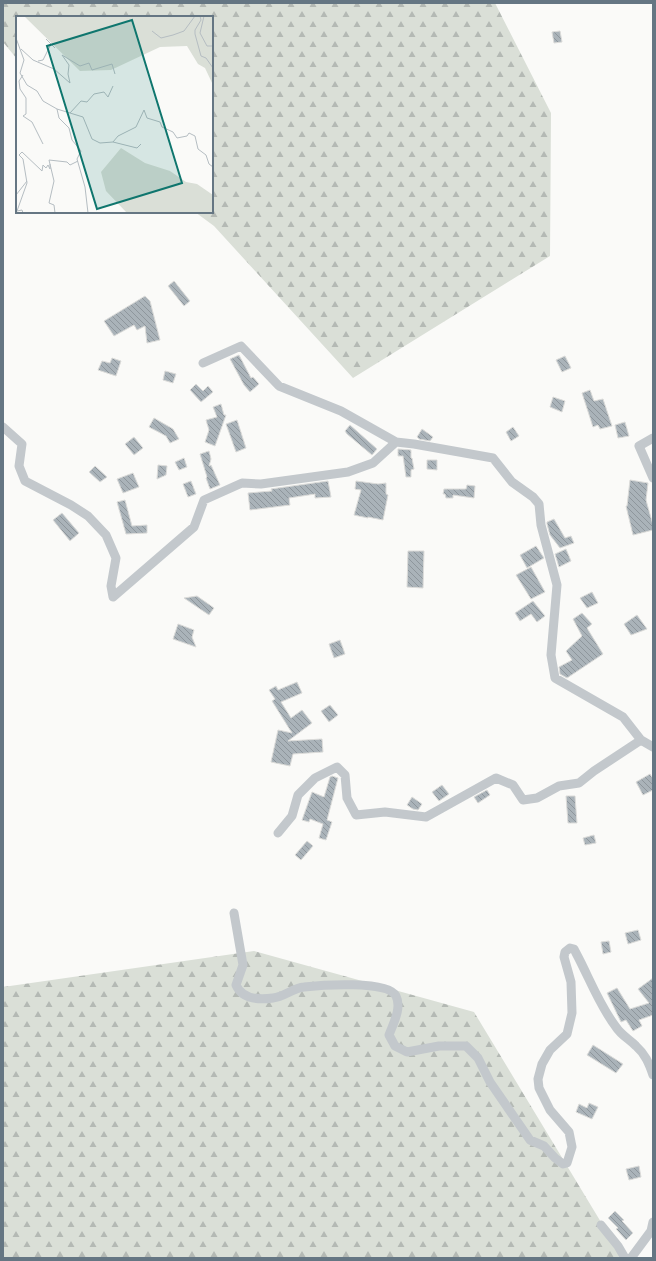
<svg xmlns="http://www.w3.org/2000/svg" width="656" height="1261" font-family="Helvetica,sans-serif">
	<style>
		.forest { fill: url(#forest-firs) }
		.building { fill: url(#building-back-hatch); stroke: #dcdcda }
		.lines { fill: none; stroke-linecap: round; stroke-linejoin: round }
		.street { stroke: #c3c8cc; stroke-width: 9 }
		.inset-road { fill: none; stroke: #b5bdc2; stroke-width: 1 }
		.view { fill: #0f766e; fill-opacity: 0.15; stroke: #0f766e; stroke-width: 2 }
		.inset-edge { fill: none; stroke: #657683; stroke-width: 2 }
	</style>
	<defs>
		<pattern id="forest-firs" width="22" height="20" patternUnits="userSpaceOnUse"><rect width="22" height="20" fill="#dadfd7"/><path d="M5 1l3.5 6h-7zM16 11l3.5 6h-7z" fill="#b4b9b4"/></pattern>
		<pattern id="building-back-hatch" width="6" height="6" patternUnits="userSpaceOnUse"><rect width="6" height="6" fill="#aab3b9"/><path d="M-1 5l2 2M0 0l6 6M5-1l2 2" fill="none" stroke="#8e969c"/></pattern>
	</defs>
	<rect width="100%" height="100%" fill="#fafaf8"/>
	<path class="forest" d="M3 3H495L551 113 550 256 353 378 214 226 195 212H212V17H17V59L3 42Z
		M254 951 474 1012 616 1247 621 1258H3V987Z"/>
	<path class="building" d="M560 31 562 42 554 43 552 32Z
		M174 281 190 301 184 306 168 286Z
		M145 296 150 301 160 340 147 343 145 326 137 330 134 325 114 336 104 321Z
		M239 355 251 378 253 377 259 384 250 392 244 385 230 359Z
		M565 356 571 368 562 372 556 360Z
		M112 358 121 361 116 376 98 370 102 361 110 363Z
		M165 371 176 374 173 383 163 380Z
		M196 384 203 391 208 386 213 392 201 402 190 390Z
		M590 390 594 401 603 399 612 426 600 429 598 425 593 427 582 393Z
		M553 397 565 401 562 412 550 407Z
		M221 404 224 415H226L215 446 205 442 209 430 206 420 217 417 213 407Z
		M154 418 173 429 179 439 170 443 166 436 149 427Z
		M237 420 246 448 236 452 226 424Z
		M625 422 629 436 618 438 615 425Z
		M350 425 377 449 372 455 347 434 345 431Z
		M513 427 519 436 511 441 506 432Z
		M422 429 433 437 430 441 419 439 417 437Z
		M134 437 143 448 134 455 125 444Z
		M398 449 411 450V458H412L414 469 411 470V477H406L403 456H398Z
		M209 451 211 459 209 466 211 465 220 485 210 489 206 478 207 477 200 454Z
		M184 458 187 467 179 470 175 462Z
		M427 460H437V470L427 469Z
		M158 465 167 466 166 475 157 479Z
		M95 466 107 477 100 482 89 472Z
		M133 473 139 487 123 493 117 479Z
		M630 480 648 483 646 500 653 525V530L633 535 626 506H627Z
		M191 481 196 494 188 497 183 484Z
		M328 481 331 497 315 498V494L289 498 290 505 250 510 248 493 272 491 271 489Z
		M356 481 378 484 386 483V494L388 495 383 520 368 517V518L354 515 361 490 355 489Z
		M467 485 475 486 474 498 453 495V498H446L445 494H443L444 489H466Z
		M125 500 132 526 147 525V533L126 534 117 502Z
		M62 513 79 533 70 541 53 520Z
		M554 519 565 538 571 536 574 543 560 548 550 535 547 524V522Z
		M536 546 544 558 527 568 520 555Z
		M566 549 571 561 559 567 555 554Z
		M408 551H424L423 588 407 587Z
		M531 567 545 592 531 599 516 575Z
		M592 592 598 603 587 608 580 598Z
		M197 596 214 608 209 615 184 598Z
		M533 601 545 616 537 622 531 614 520 621 515 613Z
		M582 613 592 624 587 628 603 654 567 678 560 674 559 667 572 660 566 651 582 636 573 619Z
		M637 615 647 629 631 635 624 624Z
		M178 624 194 630 192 637 196 647 173 639Z
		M340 640 345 654 334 658 329 644Z
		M297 682 302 693 281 702 291 718 302 710 312 723 288 741 322 739 323 752 293 754 290 766 271 762 278 730 292 733 272 701 275 699 269 690 276 686 278 690Z
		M330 705 338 715 329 722 321 711Z
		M650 774 653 779V790L643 795 636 782Z
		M332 776 338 778 327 820 332 822 326 840 319 838 323 824 310 819 309 822 302 820 312 792 324 797 330 777Z
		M442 785 449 794 439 801 432 792Z
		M487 790 490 795 478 803 474 797Z
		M566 796H575L577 823H568Z
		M412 797 422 804 418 810 413 809 407 805Z
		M594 835 596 843 585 845 583 838Z
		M307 841 313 846 301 860 295 855Z
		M638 930 641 940 628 944 625 933Z
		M609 941 611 952 603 954 601 942Z
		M653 978V1015L639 1020 642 1026 633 1031 626 1020 621 1022 607 993 617 988 630 1009 649 1003 638 989Z
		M593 1045 623 1064 616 1073 587 1055Z
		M589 1103 598 1107 592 1119 576 1112 579 1104 587 1108Z
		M639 1166 641 1177 629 1180 626 1169Z
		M615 1211 624 1220 622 1221 633 1233 626 1240 616 1229 618 1228 608 1218Z"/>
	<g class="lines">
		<path class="street" d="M203 363 241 346 279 386 341 411 396 442 414 444 493 458 512 482 533 497 539 504 541 525 557 585 551 655 555 678 623 717 641 740 653 747
			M3 427 22 444 19 466 25 481 71 505 88 516 106 535 116 558 111 586 113 597 194 527 204 500 242 483 261 484 348 472 373 463 396 442
			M653 438 639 446 653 478
			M278 833 292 816 298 795 315 778 337 767 345 775 347 798 356 815 385 812 426 817 496 778 513 785 523 800 537 798 559 786 579 783 594 771 641 740
			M234 913 243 965 236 985C242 999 259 1000 273 998 284 997 293 988 304 987 321 985 388 980 396 996 402 1008 393 1024 389 1035L395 1046 407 1052 439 1046H466L478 1058 490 1082 530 1140 544 1146 555 1158 563 1164 567 1163 572 1147 569 1132 550 1110 539 1088 538 1079 542 1064 550 1050 567 1034 572 1013 571 982 564 957 565 952 570 948 574 949 576 953C589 977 599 1005 616 1027 621 1035 629 1039 636 1046 645 1054 649 1063 653 1075
			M601 1225 618 1246 625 1258
			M631 1258 651 1231 653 1222"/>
	</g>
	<g transform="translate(16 16)">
		<rect width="197" height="197" fill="#fafaf8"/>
		<path d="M8 0H197V69L189 52 182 48 171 30 144 31 95 54 64 55ZM105 132 129 147 154 155 170 166 181 168 197 179V197H111L90 175 85 156Z" fill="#dadfd7"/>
		<path class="inset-road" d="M184 0 185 4 179 14V18L185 40 190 42 197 52M188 0 184 17 191 30H197M136 15 145 22 157 19 168 15 179 0M0 22 8 44 4 57 11 69 21 75 27 85 41 93 43 102 53 112 56 124 65 135 61 143 69 171 72 197M30 23 39 32M5 33 17 44 38 53 54 67M46 39 64 50 73 47 76 54 96 48 99 58M46 39 53 49 52 58 54 67M22 45 27 44 35 28M7 59 3 65 4 73 10 82V98L7 100 16 106 27 128M41 93 67 101 76 123 84 127 97 126 121 132 125 128M54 97 65 85 71 86 78 78 88 76 92 81 97 70M97 126 102 120 120 111 128 94 131 102 144 106 146 111 157 116 161 122 171 120 173 117 179 120 182 133 190 139 193 148 197 151M0 179 11 165M7 197 6 194 1 195 11 167 7 143 3 139 6 136 26 155 27 149 30 152 32 149 34 153V148M39 197 38 189 33 187 38 165 33 144 51 146 54 149 62 145"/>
		<path class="view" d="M116 4 166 167 81 193 31 30Z"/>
		<rect width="197" height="197" class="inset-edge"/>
	</g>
	<rect width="656" height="1261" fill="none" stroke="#657683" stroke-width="8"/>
</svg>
